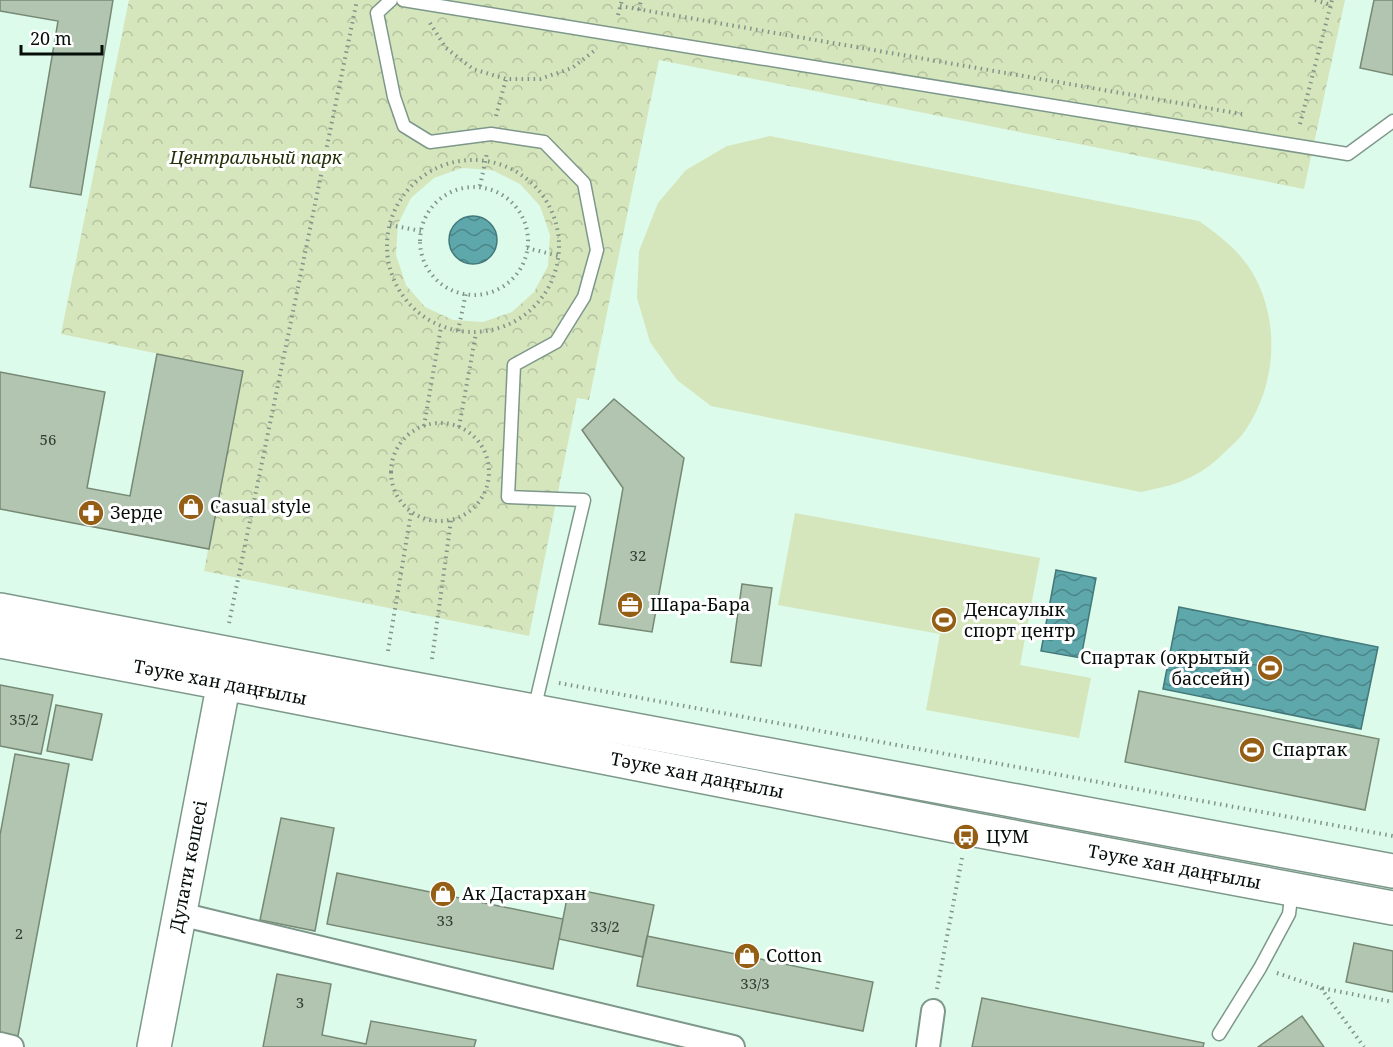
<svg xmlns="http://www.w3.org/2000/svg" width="1393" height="1047" font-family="'Noto Serif',serif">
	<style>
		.green { fill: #d5e5bc }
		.forest { fill: url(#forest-crowns); fill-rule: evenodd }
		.water { fill: url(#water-waves); stroke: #43797a; stroke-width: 1.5 }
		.building { fill: #b1c5b0; stroke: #768975; stroke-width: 1.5 }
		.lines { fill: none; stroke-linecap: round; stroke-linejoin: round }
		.lane-casing { stroke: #7d988a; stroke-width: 15 }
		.street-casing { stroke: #7d988a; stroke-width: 26 }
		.secondary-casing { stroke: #7d988a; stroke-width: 36 }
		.primary-casing { stroke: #7d988a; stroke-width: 36 }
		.path { stroke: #80958a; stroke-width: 4; stroke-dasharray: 1.5 4.5; stroke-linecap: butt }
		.lane { stroke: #fff; stroke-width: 12 }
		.street { stroke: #fff; stroke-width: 22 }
		.secondary { stroke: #fff; stroke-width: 33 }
		.primary { stroke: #fff; stroke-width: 33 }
		.labels { text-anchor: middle; stroke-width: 6; stroke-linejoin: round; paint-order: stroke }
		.number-label { font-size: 15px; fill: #303c33 }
		.park-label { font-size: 18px; font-style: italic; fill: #243009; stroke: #fff }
		.poi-label { font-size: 18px; fill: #050e09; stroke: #fff; text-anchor: start }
		.street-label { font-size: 18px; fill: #050e09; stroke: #fff }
	</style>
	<defs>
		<pattern id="forest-crowns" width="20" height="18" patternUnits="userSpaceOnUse" patternTransform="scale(1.5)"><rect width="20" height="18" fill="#d5e5bc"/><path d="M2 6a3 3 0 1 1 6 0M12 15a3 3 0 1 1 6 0" fill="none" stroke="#b5c3a0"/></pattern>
		<pattern id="water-waves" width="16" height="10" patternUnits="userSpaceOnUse" patternTransform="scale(1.5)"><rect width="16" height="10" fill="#5ea7ab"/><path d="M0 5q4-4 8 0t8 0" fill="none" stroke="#4c8689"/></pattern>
	</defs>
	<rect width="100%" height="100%" fill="#ddfbeb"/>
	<path class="green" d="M770 136 1199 221C1222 237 1243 254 1256 279 1281 329 1275 390 1242 435 1237 441 1231 446 1226 451 1216 461 1205 470 1193 476 1176 485 1159 488 1141 492L711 406 677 380 650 342 637 298 639 251 658 203 686 170 727 146Z
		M795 513 1040 558 1020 665 1091 678 1079 738 926 710 940 634 778 605Z"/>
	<path class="forest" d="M129 0H1345L1304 189 659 60 589 400 577 398 529 636 204 571 243 371 61 334ZM462 168 492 170 520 184 540 206 550 235 548 266 534 292 512 312 483 322 453 320 425 307 406 285 396 255 398 224 411 198 434 178Z"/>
	<path class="water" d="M449 240a24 24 0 1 1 48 0a24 24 0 1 1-48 0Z
		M1056 570 1096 578 1081 658 1041 651Z
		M1179 607 1378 647 1361 729 1163 689Z"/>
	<path class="building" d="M0 0H113L81 195 30 187 58 21 0 11Z
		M1374 0H1393V75L1360 68Z
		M157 354 243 371 209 549 0 509V372L105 392 87 488 130 496Z
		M614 399 684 458 652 632 599 624 623 488 582 430Z
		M742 584 772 588 761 666 731 662Z
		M0 685 53 695 41 754 0 746Z
		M1139 691 1379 739 1365 810 1125 762Z
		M56 705 102 714 92 760 47 751Z
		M15 754 69 764 18 1036 0 1032V835Z
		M281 818 334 828 315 931 260 920Z
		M337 873 563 919 553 969 327 924Z
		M569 888 654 905 643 957 559 939Z
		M647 936 873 982 863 1031 637 986Z
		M1354 943 1393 951V992L1346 982Z
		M277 974 331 984 322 1035 366 1044 371 1021 476 1040 474 1047H263Z
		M982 998 1204 1043 1203 1047H972Z
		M1302 1016 1324 1047H1258Z"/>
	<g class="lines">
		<g class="lane-casing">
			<path id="lane" d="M391 0 377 13 394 97 404 126 430 142 491 134 544 142 584 183 597 250 584 297 556 342 514 365 508 497 584 500 534 710
				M403 0 1348 154 1393 121
				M1219 1034 1260 968 1289 914 1292 890"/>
		</g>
		<g class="street-casing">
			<path id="street" d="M180 914 733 1047
				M0 1044 12 1047
				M928 1047 933 1011"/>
		</g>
		<g class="secondary-casing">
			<g id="secondary">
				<path id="s1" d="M154 1047 229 656"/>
			</g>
		</g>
		<g class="primary-casing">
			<g id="primary">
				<path d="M0 610 393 685 1393 871"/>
				<path id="s2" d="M0 641 265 691 965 828 1393 908"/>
			</g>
		</g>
		<path class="path" d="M1315 0 1331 5
			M620 6 1242 114
			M639 10 641 0
			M618 15 622 0
			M430 23 446 48 473 69 506 79H540L572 68 594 51
			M496 116 506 79
			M1300 124 1332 0
			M387 246a86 86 0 1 1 172 0a86 86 0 1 1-172 0Z
			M480 186 487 153
			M420 241a54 54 0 1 1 108 0a54 54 0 1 1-108 0Z
			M390 225 421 231
			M527 248 559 256
			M458 331 466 293
			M391 472a49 49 0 1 1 98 0a49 49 0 1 1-98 0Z
			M424 426 441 327
			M459 427 476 333
			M229 623 357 0
			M388 651 411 513
			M432 659 451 520
			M559 683 1393 836
			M1277 973 1321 988 1393 1002
			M1321 988 1364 1047
			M937 989 962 858"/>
		<use href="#lane" class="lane"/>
		<use href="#street" class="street"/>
		<use href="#secondary" class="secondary"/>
		<use href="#primary" class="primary"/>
	</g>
	<defs>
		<g id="shop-disc" transform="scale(1.35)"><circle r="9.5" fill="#945e15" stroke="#fff"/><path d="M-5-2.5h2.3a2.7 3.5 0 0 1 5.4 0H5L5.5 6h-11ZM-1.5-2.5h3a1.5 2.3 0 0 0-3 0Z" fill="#fff"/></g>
		<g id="pharmacy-disc" transform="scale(1.35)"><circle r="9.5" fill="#945e15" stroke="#fff"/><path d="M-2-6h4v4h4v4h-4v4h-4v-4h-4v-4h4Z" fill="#fff"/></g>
		<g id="office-disc" transform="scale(1.35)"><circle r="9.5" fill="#945e15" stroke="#fff"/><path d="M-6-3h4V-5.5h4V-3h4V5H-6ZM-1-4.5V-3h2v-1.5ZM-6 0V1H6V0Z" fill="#fff"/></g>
		<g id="stadium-disc" transform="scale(1.35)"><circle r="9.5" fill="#945e15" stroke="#fff"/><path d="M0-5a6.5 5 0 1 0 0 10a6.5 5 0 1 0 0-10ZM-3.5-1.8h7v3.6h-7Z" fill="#fff"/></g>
		<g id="bus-disc" transform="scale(1.35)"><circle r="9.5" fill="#945e15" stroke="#fff"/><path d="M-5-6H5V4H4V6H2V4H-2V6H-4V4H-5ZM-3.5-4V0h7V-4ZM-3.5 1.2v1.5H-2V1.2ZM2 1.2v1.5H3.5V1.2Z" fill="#fff"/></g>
	</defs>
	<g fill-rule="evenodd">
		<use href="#shop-disc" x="191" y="507"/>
		<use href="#pharmacy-disc" x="91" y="513"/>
		<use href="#office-disc" x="630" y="605"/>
		<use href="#stadium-disc" x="944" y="620"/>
		<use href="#stadium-disc" x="1270" y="668"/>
		<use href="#stadium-disc" x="1252" y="750"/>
		<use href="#bus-disc" x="966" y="837"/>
		<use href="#shop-disc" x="443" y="894"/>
		<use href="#shop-disc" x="747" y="956"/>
	</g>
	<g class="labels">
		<g class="number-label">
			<text x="48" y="445">56</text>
			<text x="638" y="561">32</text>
			<text x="24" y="725">35/2</text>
			<text x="445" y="926">33</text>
			<text x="605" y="932">33/2</text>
			<text x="19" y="939">2</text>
			<text x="755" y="989">33/3</text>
			<text x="300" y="1008">3</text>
		</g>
		<g class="park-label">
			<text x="256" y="164">Центральный парк</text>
		</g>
		<g class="poi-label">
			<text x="210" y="513">Casual style</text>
			<text x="110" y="519">Зерде</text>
			<text x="650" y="611">Шара-Бара</text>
			<text x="964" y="616">Денсаулык<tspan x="964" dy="21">спорт центр</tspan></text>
			<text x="1250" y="664" text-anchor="end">Спартак (окрытый<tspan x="1250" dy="21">бассейн)</tspan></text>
			<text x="1272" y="756">Спартак</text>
			<text x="986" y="843">ЦУМ</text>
			<text x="462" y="900">Ак Дастархан</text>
			<text x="766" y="962">Cotton</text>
		</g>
		<g class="street-label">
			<text dy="6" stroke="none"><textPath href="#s2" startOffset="224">Тәуке хан даңғылы</textPath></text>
			<text dy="6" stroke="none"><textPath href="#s2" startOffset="710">Тәуке хан даңғылы</textPath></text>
			<text dy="6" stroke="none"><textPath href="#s1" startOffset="184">Дулати көшесі</textPath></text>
			<text dy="6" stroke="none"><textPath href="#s2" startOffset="1196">Тәуке хан даңғылы</textPath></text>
		</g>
	</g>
	<path d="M21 45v9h81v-9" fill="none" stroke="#050e09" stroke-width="3"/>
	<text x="30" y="45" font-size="18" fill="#050e09" stroke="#ffffff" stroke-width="4.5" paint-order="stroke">20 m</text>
</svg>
